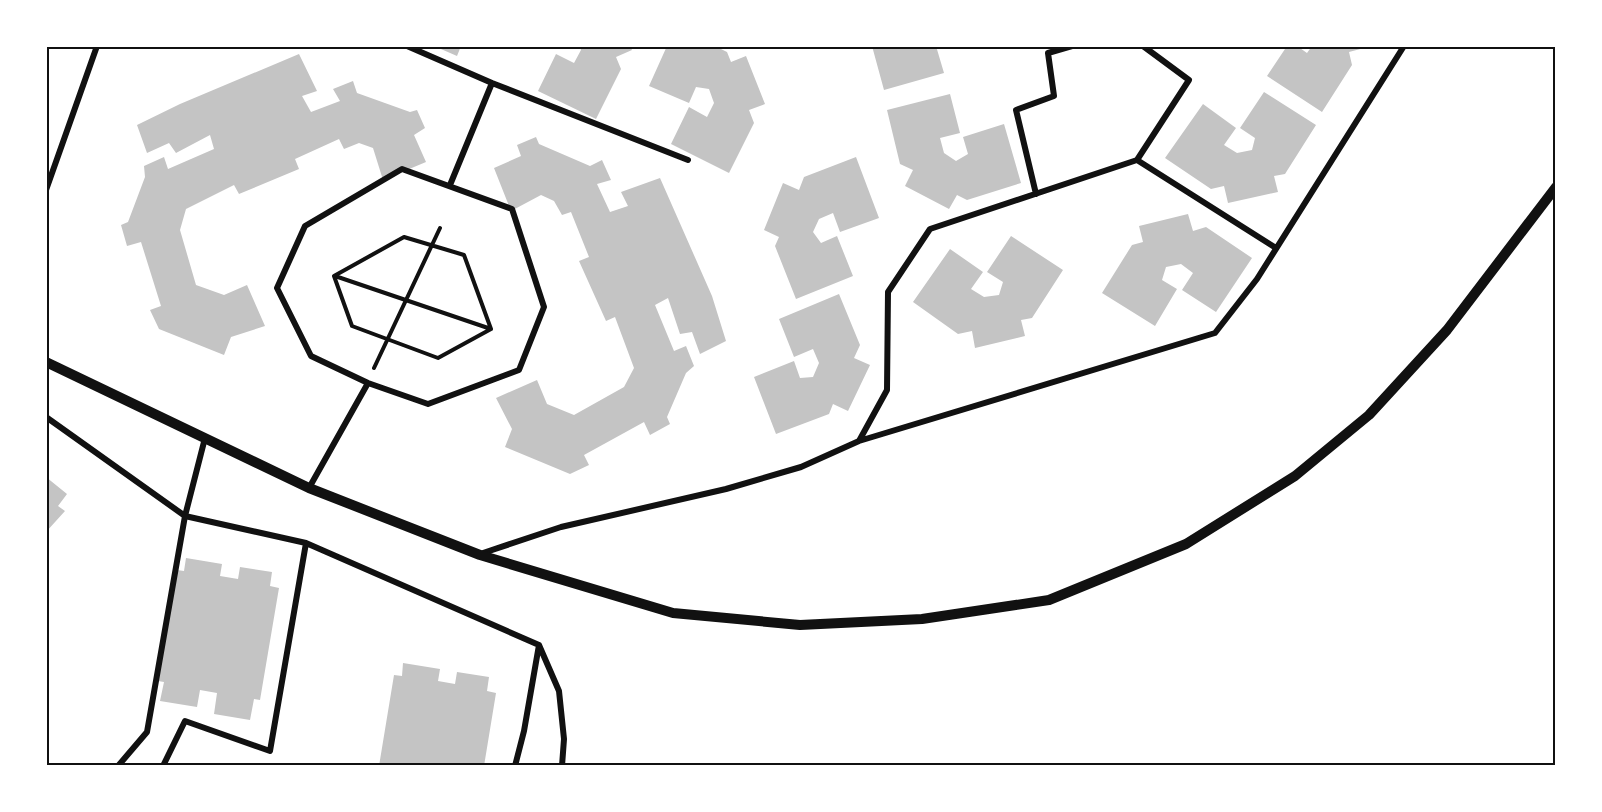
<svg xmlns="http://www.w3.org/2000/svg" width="1602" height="812" font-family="'Golos Text',sans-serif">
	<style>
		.building { fill: #c4c4c4 }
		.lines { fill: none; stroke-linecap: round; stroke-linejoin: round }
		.path { stroke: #111; stroke-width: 4 }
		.minor { stroke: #111; stroke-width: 6 }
		.tertiary { stroke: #111; stroke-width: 10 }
		.neatline { fill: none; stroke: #111; stroke-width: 2 }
	</style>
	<rect width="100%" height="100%" fill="#fff"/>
	<path class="building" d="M434 46H461L457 56Z
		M580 46H630L632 50 616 57 621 69 596 119 538 91 556 54 574 63 581 50Z
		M667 46H715L727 52 731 62 746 56 765 104 749 110 754 123 729 173 671 144 689 107 707 117 714 103 709 89 696 87 689 103 649 86Z
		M872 46H936L944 73 884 90Z
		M1287 46H1297L1307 53 1312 46 1368 47 1349 52 1352 65 1322 112 1267 76Z
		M299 54 317 91 302 96 311 112 340 101 333 89 353 81 357 93 410 112 417 110 425 128 414 135 426 162 383 180 373 148 359 143 344 149 339 139 295 159 299 169 239 194 234 185 186 209 180 230 196 285 224 295 247 285 265 326 231 337 224 355 159 329 150 310 161 306 141 242 127 246 121 225 128 222 145 177 144 166 164 157 168 169 214 149 210 135 176 153 169 143 147 153 137 125 180 104Z
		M1264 92 1316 125 1285 174 1274 176 1278 192 1228 203 1224 186 1211 189 1165 158 1203 104 1236 128 1224 145 1237 153 1252 150 1255 138 1240 128Z
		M950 94 960 133 940 138 944 153 956 161 968 154 963 137 1004 124 1021 183 967 200 957 195 949 209 905 186 913 170 900 164 887 110Z
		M536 137 539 144 590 166 602 160 611 180 597 184 610 212 628 206 621 192 660 178 712 296 726 341 700 354 692 332 680 334 668 298 655 305 674 351 686 346 694 366 686 373 667 417 670 424 650 435 644 422 584 455 589 465 570 474 505 447 512 429 496 398 537 380 547 404 574 415 624 387 634 368 615 317 606 321 579 261 589 257 571 212 562 215 554 201 541 195 511 211 494 168 521 156 517 145Z
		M856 157 879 218 840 232 833 213 819 219 813 232 821 243 837 236 853 276 796 299 775 246 779 237 764 230 783 183 799 190 804 177Z
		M1188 214 1193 231 1206 227 1252 258 1216 312 1182 290 1193 273 1181 264 1166 267 1162 280 1177 289 1155 326 1102 293 1132 245 1143 242 1139 226Z
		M1011 236 1063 270 1032 318 1021 320 1025 336 975 348 972 331 958 334 913 302 950 249 983 272 971 289 984 297 999 295 1003 282 987 272Z
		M839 294 860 345 854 358 870 365 848 411 833 404 829 414 776 434 754 377 794 361 800 378 813 377 819 363 813 349 794 357 779 319Z
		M46 477 67 494 58 506 65 511 46 532Z
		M186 558 222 564 220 576 238 579 240 567 272 572 270 586 279 588 260 700 254 699 250 720 214 714 217 693 200 690 197 707 160 701 164 682 158 681 177 570 184 571Z
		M403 663 440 669 438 681 455 684 457 672 489 677 487 691 496 693 484 766H379L394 675 402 676Z"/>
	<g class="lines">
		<path class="path" d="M404 237 464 255 491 329 438 358 352 326 334 276Z
			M335 276 491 329
			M374 368 440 228"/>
		<path class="minor" d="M407 46 492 83 688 160
			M1137 160 1276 248
			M402 169 512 209 544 307 519 370 428 404 368 383 311 356 277 288 305 226Z
			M450 185 492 83
			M46 190 97 46
			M1036 194 1016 110 1054 96 1048 53 1072 46
			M46 417 185 516 306 543 539 645 559 691 564 739 562 766
			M859 441 1215 333 1257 279 1404 46
			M309 488 368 383
			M480 554 561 527 726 489 801 467 859 441 887 390 888 292 930 229 1137 160 1189 80 1143 46
			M118 766 147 732 185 516 205 438
			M163 766 185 721 270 751 306 543
			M515 766 524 731 539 645"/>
		<path class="tertiary" d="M46 362 309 488 480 555 673 613 800 625 922 619 1049 600 1186 544 1295 476 1369 415 1447 330 1556 187"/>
	</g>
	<rect width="1602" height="812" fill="none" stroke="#ffffff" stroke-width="96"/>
	<rect x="48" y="48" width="1506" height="716" class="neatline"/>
</svg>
